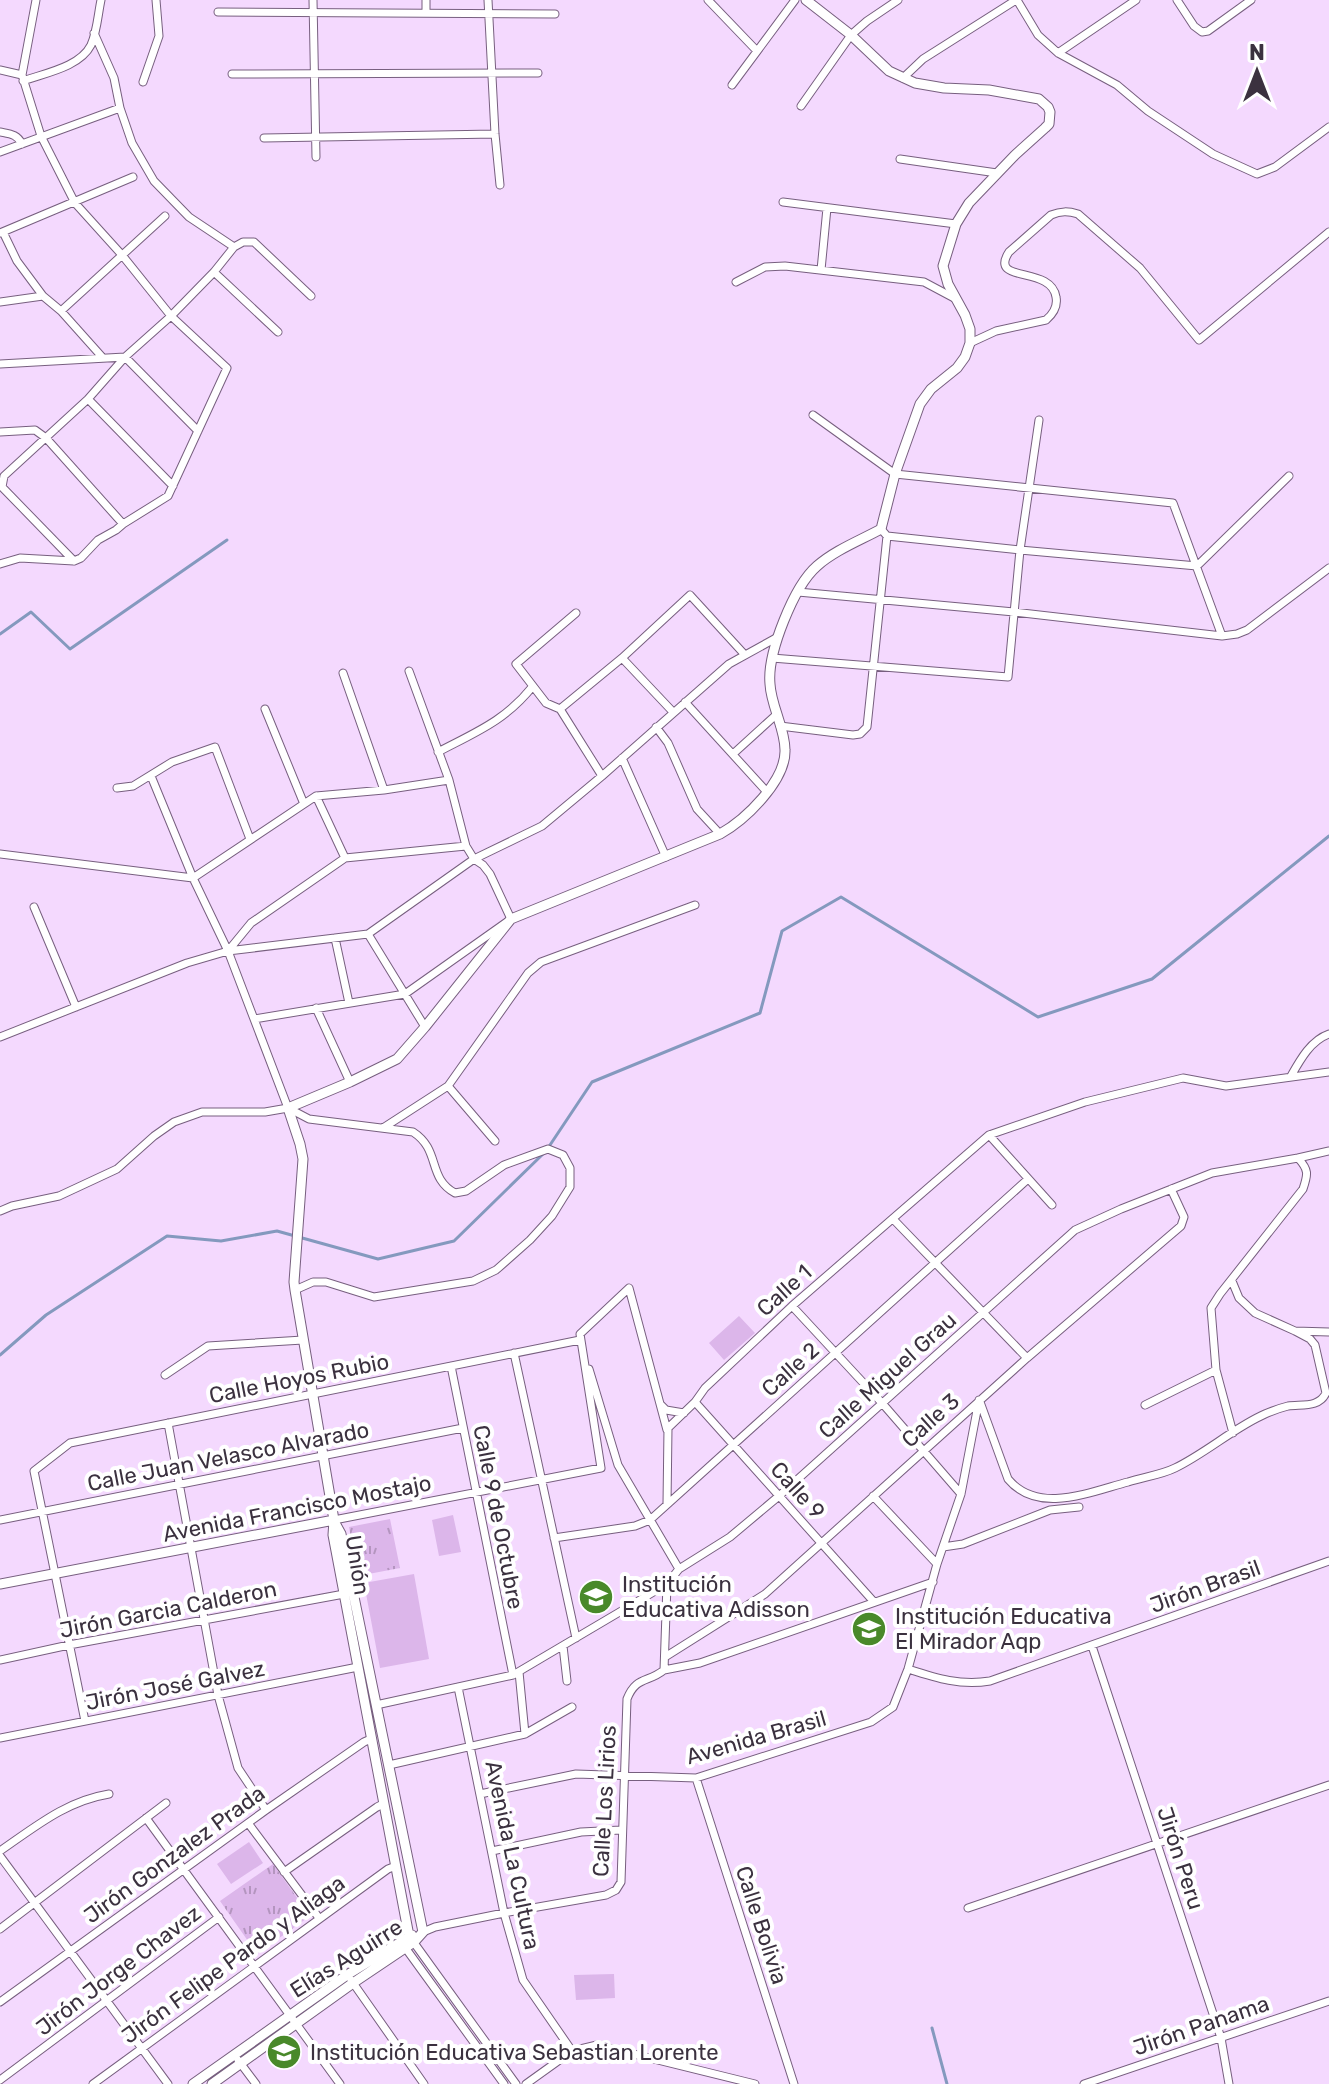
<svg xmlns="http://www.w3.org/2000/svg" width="1329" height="2084" font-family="Rubik,sans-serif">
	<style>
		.park { fill: url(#park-tufts) }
		.pitch { fill: #dcb6ea }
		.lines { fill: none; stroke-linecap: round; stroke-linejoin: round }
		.stream { stroke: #8499be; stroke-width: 3 }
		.minor-casing { stroke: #775f7f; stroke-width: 9 }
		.tertiary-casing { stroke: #775f7f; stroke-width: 11 }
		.minor { stroke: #fff; stroke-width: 7 }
		.tertiary { stroke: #fff; stroke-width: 9 }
		.labels { text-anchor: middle; stroke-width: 8; stroke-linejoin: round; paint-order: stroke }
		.street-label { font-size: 22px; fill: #3b313f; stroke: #fff }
		.poi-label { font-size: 22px; fill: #3b313f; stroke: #fff; text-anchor: start }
	</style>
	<defs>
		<pattern id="park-tufts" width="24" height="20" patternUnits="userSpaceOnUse" patternTransform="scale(2)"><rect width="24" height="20" fill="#dcb6ea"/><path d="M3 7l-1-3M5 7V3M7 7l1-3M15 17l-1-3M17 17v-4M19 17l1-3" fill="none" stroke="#b495bf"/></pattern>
	</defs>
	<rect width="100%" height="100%" fill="#f4d9fe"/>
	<path class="park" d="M390 1519 400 1568 358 1576 349 1527Z
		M273 1864 310 1916 257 1954 220 1901Z"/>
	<path class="pitch" d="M739 1316 755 1333 724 1360 709 1343Z
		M453 1515 461 1552 439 1556 432 1520Z
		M414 1574 429 1659 380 1668 364 1583Z
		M249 1842 263 1863 231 1884 217 1864Z
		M614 1974 615 1998 576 2000 574 1975Z"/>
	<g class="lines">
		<path class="stream" d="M0 634 31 612 70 649 227 540
			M548 1148 592 1082 760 1013 782 931 841 897 1038 1017 1152 979 1329 836
			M0 1355 46 1315 167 1236 221 1241 277 1231 378 1259 454 1241 543 1154
			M932 2028 947 2084"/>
		<g class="minor-casing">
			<path id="minor" d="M313 0 316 157
				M426 0V13
				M488 0 495 134 500 185
				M708 0 757 51
				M1017 0 1038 35 1058 53 1117 85 1148 111 1213 154 1257 174 1275 167 1329 127
				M1177 0 1194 26 1202 32 1208 31 1251 0
				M218 12 555 14
				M94 33 114 78 120 108 132 143 154 181 189 217 234 247
				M1058 53 1136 0
				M0 70 22 75
				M232 74 538 73
				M903 78 923 59 1016 0
				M23 81C45 73 80 67 91 45 97 32 98 14 101 0
				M143 82 159 36 156 0
				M732 85 795 0
				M801 106 851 35 867 21 898 0
				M0 132C10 134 17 134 22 144
				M264 138 495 134
				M0 152 120 108
				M900 159 997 173
				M783 202 956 224
				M3 232 17 261 43 296 61 311 103 358
				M0 233 133 177
				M821 270 827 208
				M214 272 278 332
				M736 282 765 267 785 266 924 282 954 298
				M0 302 43 296
				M61 311 165 216
				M970 343 996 331 1046 320C1053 314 1058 307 1056 297 1051 265 988 284 1009 252L1051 215C1061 211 1068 211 1078 214L1140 268 1199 340 1329 232
				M0 364 125 357 198 431
				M88 399 173 486
				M813 415 895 474 1173 503 1222 636
				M0 432 35 430 46 438 123 524
				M881 529 887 536 1020 550 1197 566 1289 476
				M74 561 2 487 4 476 88 399 125 357 171 316 214 272 234 247 243 242H254L311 296
				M0 564 20 558 74 561 81 558 98 540 116 530 123 524 168 496 227 368 171 316 122 255 75 203 41 136 22 75 36 0
				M798 592 1014 612 1222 636 1237 634 1247 630 1329 568
				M576 613 516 664 546 703 560 709 602 776
				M622 658 673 712
				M772 658 1008 677 1020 550 1039 420
				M343 673 384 790
				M685 702 767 792
				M265 709 304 804
				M560 709 622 658 690 595 745 655
				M780 726 853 735 860 734 867 727 887 536
				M656 727 668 743 697 809 720 834
				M438 752C476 732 505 721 533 686
				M733 754 777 714
				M622 758 666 857
				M151 776 193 878 228 951 288 1108
				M117 788 133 786 172 762 215 747 250 839
				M316 796 345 858
				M0 854 193 878 316 796 384 790 449 780
				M34 907 76 1007
				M368 934 425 1027
				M335 938 349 1003
				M228 951 251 923 345 858 466 846
				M316 1008 350 1082
				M254 1019 405 994 511 919 490 874 483 865 474 859 466 846 449 780 409 671
				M0 1037 187 963 228 951 368 934 474 859 542 826 602 776 729 664 776 638
				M1291 1076C1300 1060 1311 1040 1329 1034
				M448 1086 495 1141
				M383 1128 448 1086 528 973 541 962 695 905
				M989 1135 1052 1205
				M1298 1158 1329 1151
				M0 1211 12 1206 59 1196 117 1169 154 1136 174 1122 202 1112H265L288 1108 309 1119 413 1132C441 1150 427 1178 455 1193L466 1191 504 1165 548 1149 563 1155 570 1168V1187L552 1216 530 1240 496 1270 473 1281 374 1297 326 1282H313L295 1290
				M893 1219 1027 1358
				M1232 1281 1239 1298 1255 1313 1295 1331 1329 1332
				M792 1306 882 1403 961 1494
				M514 1353 576 1638
				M451 1366 513 1675
				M589 1369 618 1465 679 1569
				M165 1375 208 1346 303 1340
				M695 1402 874 1602
				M980 1402 1008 1479C1038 1515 1090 1492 1128 1482 1143 1477 1161 1475 1175 1468 1206 1453 1235 1427 1265 1414 1272 1411 1280 1408 1288 1406 1302 1404 1319 1408 1326 1393L1315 1345 1310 1339 1295 1331
				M661 1405 666 1410 684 1413
				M1145 1405 1216 1370
				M168 1423 218 1695 238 1768 266 1810
				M873 1496 937 1564
				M667 1504 668 1428 695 1402 705 1388 792 1306 989 1135 1085 1102 1183 1078 1226 1086 1329 1072
				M0 1520 463 1428
				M334 1520 601 1468 580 1334 629 1288 667 1430
				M554 1538 635 1526 650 1520 1028 1179
				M943 1547 963 1544 1050 1510 1079 1507
				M563 1646 567 1681
				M1092 1646 1221 2038 1229 2084
				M665 1657 765 1594 1027 1358 1181 1226 1184 1217 1171 1189
				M0 1660 69 1645 344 1594
				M908 1669C936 1678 960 1686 990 1681L1329 1561
				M664 1670 700 1663 933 1582
				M519 1672 525 1734
				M458 1687 504 1913 523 1980 572 2051
				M376 1705 513 1675 667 1584 679 1569 730 1537 779 1496 1075 1230 1121 1209 1212 1173 1298 1158C1309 1170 1308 1174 1303 1189L1220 1294 1211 1308 1216 1370 1233 1433
				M85 1721 34 1471 70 1443 580 1340
				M0 1738 358 1667
				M389 1765 525 1734 572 1707
				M696 1778 794 2084
				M480 1794 576 1774 696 1778 871 1722 893 1707 908 1669 937 1564 961 1494 979 1400
				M146 1818 340 2084
				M248 1823 319 1918
				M0 1851C35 1827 66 1801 109 1794
				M492 1851 581 1832 621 1830
				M0 1856 168 2084
				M284 1872 377 1807 383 1804
				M968 1908 1329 1785
				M0 1929 166 1803
				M423 1932 435 1927 504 1913 606 1895 616 1890 621 1882 627 1699C636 1676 648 1683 664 1670L667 1584
				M412 1940 516 2084
				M404 1946 504 2084
				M351 1980 424 2084
				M0 2002 266 1810 364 1742 371 1739
				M238 2060 256 2084
				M0 2080 219 1917
				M93 2084 388 1869 396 1866
				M526 2084 572 2051 597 2045 755 2084
				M1084 2084 1329 2001"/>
		</g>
		<g class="tertiary-casing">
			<path id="tertiary" d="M335 1523 341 1534 423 1932
				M0 1584 334 1520
				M409 1936 333 1535 334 1520 295 1290 294 1282 303 1159 300 1144 288 1108 350 1082 397 1059 425 1027 511 919 720 834C745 820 786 781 785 750 785 728 771 706 770 684 767 653 794 586 817 566 835 550 861 540 881 529L895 474 920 404 931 389 957 368 965 357 970 343V329L965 315 948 284 943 266 956 224 969 203 1015 155 1045 128 1049 124 1050 112 1048 107 1039 99 989 90 944 88 915 83 889 71 851 35 806 0
				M193 2084 347 1975 412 1935
				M212 2084 353 1983 414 1942 423 1932"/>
		</g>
		<use href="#minor" class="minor"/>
		<use href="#tertiary" class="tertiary"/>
	</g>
	<defs>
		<g id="school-disc" transform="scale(1.8)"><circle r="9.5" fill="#49892a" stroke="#fff"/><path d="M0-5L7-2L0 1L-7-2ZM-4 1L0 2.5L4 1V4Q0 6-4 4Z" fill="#fff"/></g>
	</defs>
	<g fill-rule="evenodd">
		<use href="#school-disc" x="596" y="1597"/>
		<use href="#school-disc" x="869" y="1629"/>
		<use href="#school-disc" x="284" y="2052"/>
	</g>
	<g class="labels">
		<g class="street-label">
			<text transform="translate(784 1290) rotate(-42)" y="8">Calle 1</text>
			<text transform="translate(790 1369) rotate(-42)" y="8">Calle 2</text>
			<text transform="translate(887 1375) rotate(-42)" y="8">Calle Miguel Grau</text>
			<text transform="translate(299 1378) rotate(-11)" y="8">Calle Hoyos Rubio</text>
			<text transform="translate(930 1420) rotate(-42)" y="8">Calle 3</text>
			<text transform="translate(228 1456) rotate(-11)" y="8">Calle Juan Velasco Alvarado</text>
			<text transform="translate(798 1490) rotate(48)" y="8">Calle 9</text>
			<text transform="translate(297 1508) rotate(-11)" y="8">Avenida Francisco Mostajo</text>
			<text transform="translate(499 1517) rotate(79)" y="8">Calle 9 de Octubre</text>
			<text transform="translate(358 1565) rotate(81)" y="8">Unión</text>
			<text transform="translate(1205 1586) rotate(-20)" y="8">Jirón Brasil</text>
			<text transform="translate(168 1609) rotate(-11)" y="8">Jirón Garcia Calderon</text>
			<text transform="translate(175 1685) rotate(-11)" y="8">Jirón José Galvez</text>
			<text transform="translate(756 1737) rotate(-16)" y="8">Avenida Brasil</text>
			<text transform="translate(604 1801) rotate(-87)" y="8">Calle Los Lirios</text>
			<text transform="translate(174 1854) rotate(-36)" y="8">Jirón Gonzalez Prada</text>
			<text transform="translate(513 1855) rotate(78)" y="8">Avenida La Cultura</text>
			<text transform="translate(1181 1858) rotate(72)" y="8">Jirón Peru</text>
			<text transform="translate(762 1925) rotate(72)" y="8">Calle Bolivia</text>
			<text transform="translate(346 1958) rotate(-32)" y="8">Elías Aguirre</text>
			<text transform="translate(233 1959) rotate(-36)" y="8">Jirón Felipe Pardo y Aliaga</text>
			<text transform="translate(118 1970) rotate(-37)" y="8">Jirón Jorge Chavez</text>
			<text transform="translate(1201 2025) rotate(-19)" y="8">Jirón Panama</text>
		</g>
		<g class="poi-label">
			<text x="622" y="1592">Institución<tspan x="622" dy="25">Educativa Adisson</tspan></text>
			<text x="895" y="1624">Institución Educativa<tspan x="895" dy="25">El Mirador Aqp</tspan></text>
			<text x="310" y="2060">Institución Educativa Sebastian Lorente</text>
		</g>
	</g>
	<g transform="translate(1257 72)" stroke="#ffffff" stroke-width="6" paint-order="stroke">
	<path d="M0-6L14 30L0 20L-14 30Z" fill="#3b313f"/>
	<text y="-12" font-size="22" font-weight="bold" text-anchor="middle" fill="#3b313f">N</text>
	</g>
</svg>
